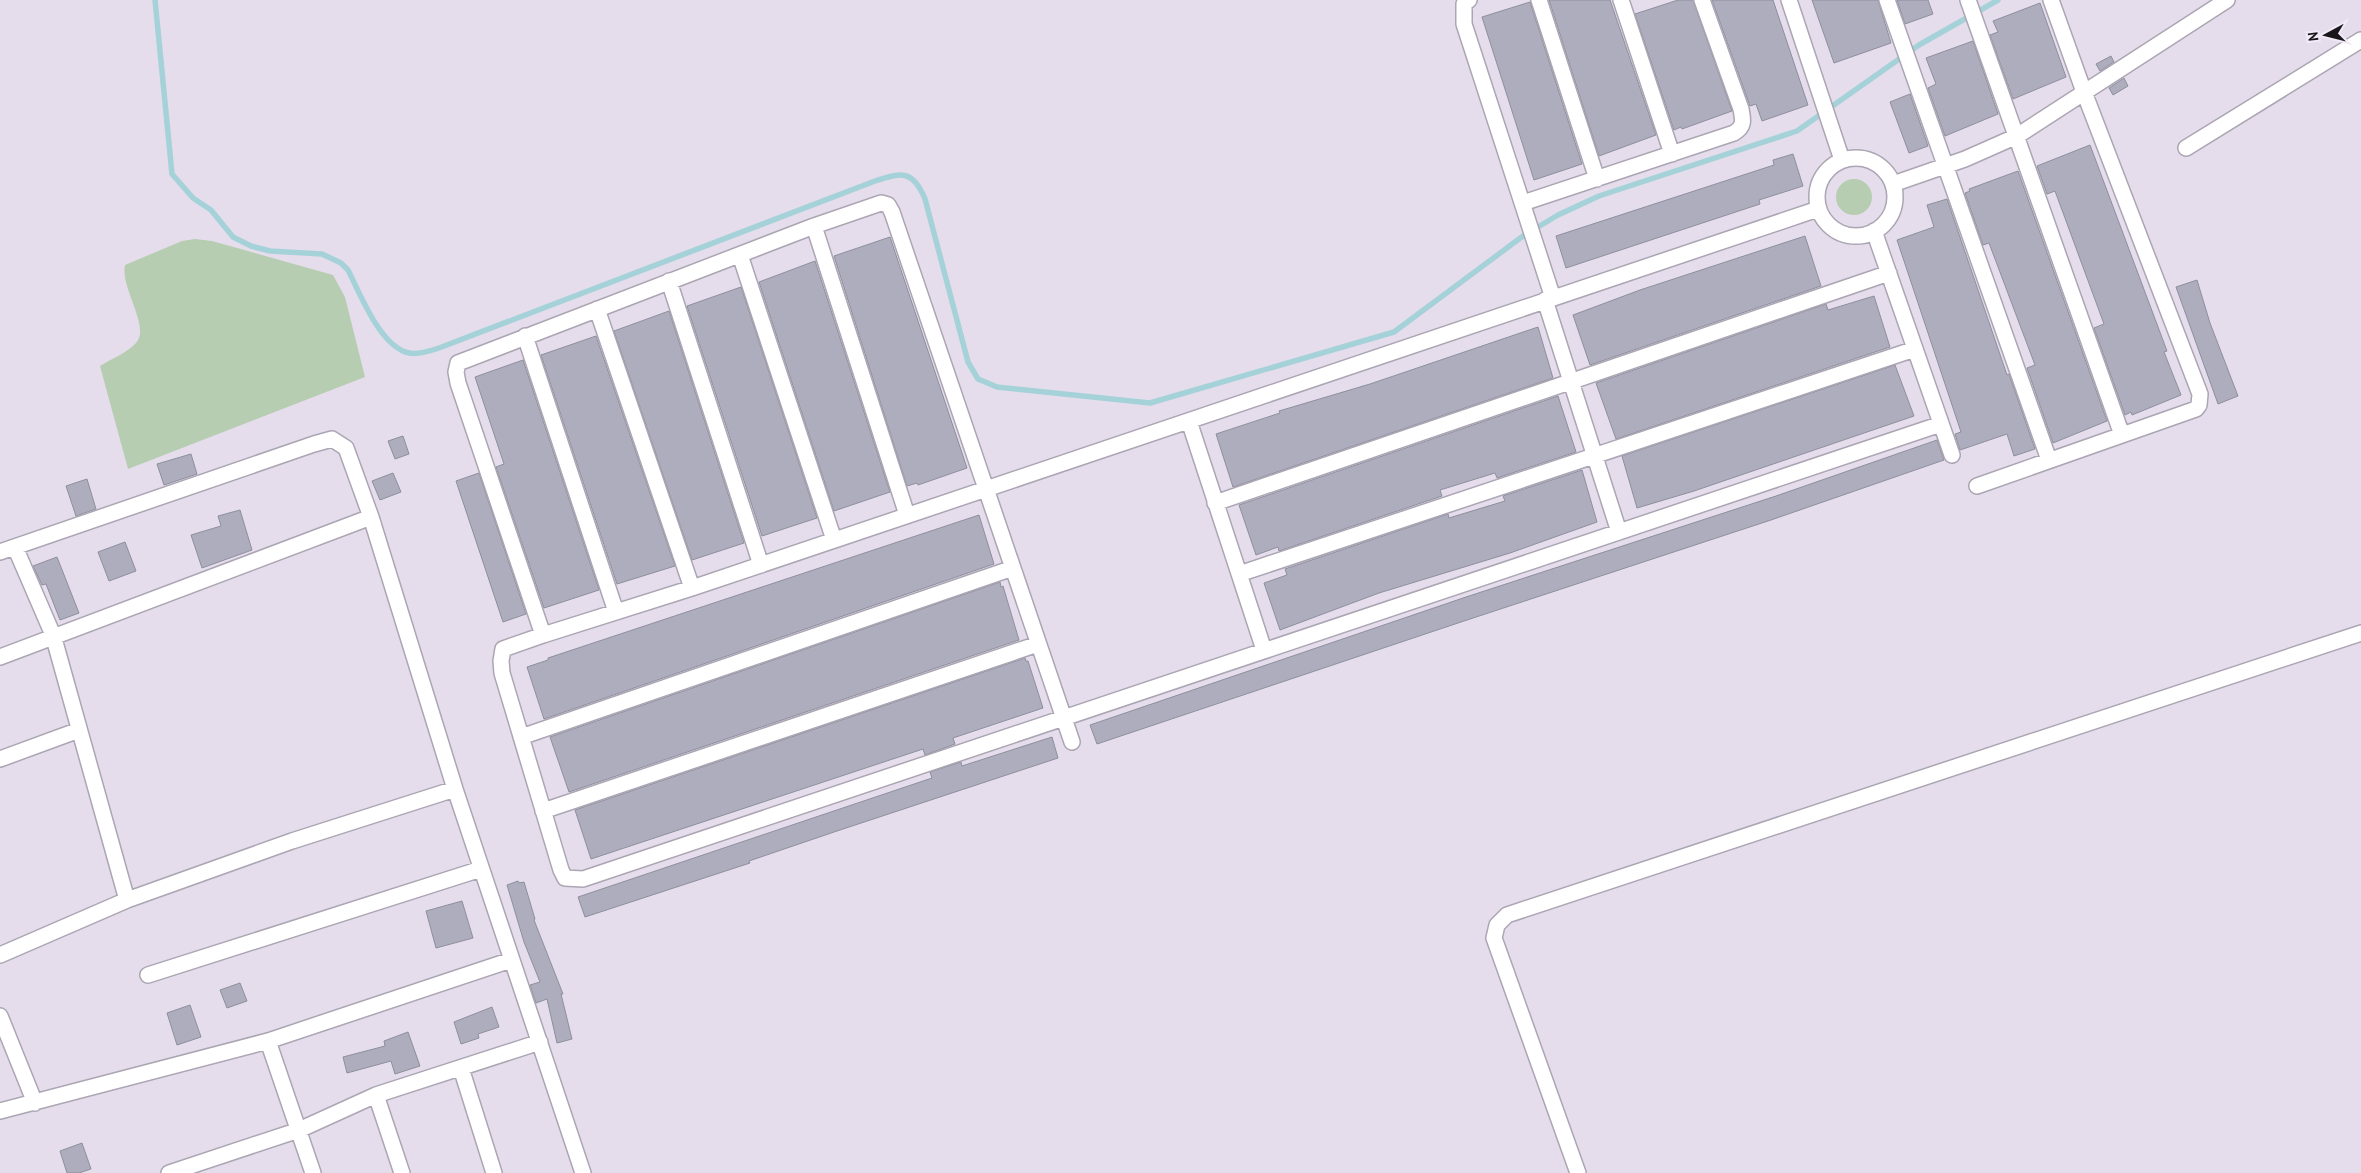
<svg xmlns="http://www.w3.org/2000/svg" width="2361" height="1173" font-family="'PT Sans',sans-serif">
	<style>
		.green { fill: #b6cdb2 }
		.lines { fill: none; stroke-linecap: round; stroke-linejoin: round }
		.stream { stroke: #a4d2d8; stroke-width: 5.5 }
		.building { fill: #adadbd; stroke: #8e8f9e }
		.minor-casing { stroke: #aca5b3; stroke-width: 18 }
		.minor { stroke: #fff; stroke-width: 15 }
	</style>
	<rect width="100%" height="100%" fill="#e5ddec"/>
	<path class="green" d="M1836 197a18 18 0 1 1 36 0a18 18 0 1 1-36 0Z
		M195 239 212 241 333 275 345 297 365 377 128 469 100 366C111 359 127 353 136 343 151 327 120 288 125 265L182 241Z"/>
	<g class="lines">
		<path class="stream" d="M155 0 172 174 193 198 211 210 233 237 251 246 270 251 322 254 341 263 348 270C360 293 380 347 409 353 418 355 430 351 439 348L875 181C902 172 913 170 925 199L968 362 978 379 997 387 1150 403 1394 332 1523 236 1558 215 1599 196 1797 131 1919 45 1998 0"/>
	</g>
	<path class="building" d="M1549 0H1610L1656 135 1599 156Z
		M1678 0H1693L1732 111 1682 129 1681 127 1674 130 1635 14Z
		M1712 0H1773L1808 105 1762 121 1756 104 1750 106Z
		M1812 0H1878L1891 43 1834 63Z
		M1897 0H1928L1933 14 1905 24Z
		M1530 2 1582 164 1534 180 1482 17Z
		M2040 3 2066 77 2013 99 1990 35 1998 32 1993 21Z
		M1973 41 1998 114 1945 136 1928 88 1936 84 1926 58Z
		M2111 56 2114 62 2100 71 2096 64Z
		M2124 78 2128 86 2113 95 2109 88Z
		M1910 94 1928 146 1909 153 1890 102Z
		M2090 145 2167 351 2164 352 2181 395 2132 415 2131 412 2125 415 2094 328 2104 324 2055 191 2047 194 2037 166Z
		M1793 154 1803 186 1759 200 1760 204 1566 268 1556 236 1774 165 1773 160Z
		M2018 171 2107 421 2053 443 2027 368 2035 365 1989 243 1983 245 1965 193 1970 191 1969 189Z
		M1947 199 2007 375 2009 374 2035 449 2014 456 2007 434 1960 450 1955 434 1961 432 1897 240 1934 227 1927 205Z
		M1805 236 1821 286 1590 365 1573 315 1640 290Z
		M890 237 967 468 918 485 917 483 907 486 834 256Z
		M815 261 890 492 834 511 759 282Z
		M2197 280 2210 323 2238 396 2218 404 2176 287Z
		M741 287 817 518 762 536 687 306Z
		M1874 296 1890 347 1616 439 1596 383 1826 304 1828 310Z
		M669 311 744 543 692 560 614 331Z
		M1538 327 1553 378 1233 487 1216 434 1280 413 1279 411 1370 384Z
		M596 336 675 566 617 584 541 355Z
		M523 360 599 590 544 608 496 467 504 464 475 377Z
		M1895 365 1914 416 1694 491 1637 508 1622 456Z
		M1558 396 1576 452 1497 478 1495 473 1440 490 1442 496 1279 551 1278 547 1256 555 1239 505Z
		M403 436 409 454 395 459 388 441Z
		M1937 440 1944 460 1771 520 1461 622 1097 744 1090 725 1466 597 1776 496Z
		M191 454 197 474 164 485 157 464Z
		M1582 470 1597 522 1510 553 1379 593 1280 630 1264 583 1287 575 1285 569 1448 514 1449 518 1505 501 1503 496Z
		M393 473 401 492 380 500 372 481Z
		M479 473 526 614 503 622 456 481Z
		M87 479 96 509 76 516 66 486Z
		M240 510 252 550 202 568 191 535 221 526 218 516Z
		M979 515 994 564 544 719 527 667 548 660V658Z
		M125 542 136 571 109 581 98 552Z
		M57 557 79 613 60 620 46 584 42 585 33 566Z
		M1000 582 1001 587 1003 586 1019 640 569 792 550 737Z
		M1025 658 1026 661H1028L1043 708 953 738 955 744 925 755 923 749 591 859 575 810Z
		M1052 737 1058 758 837 831 749 861 750 863 585 917 578 897 932 778 930 772 961 762 962 766Z
		M518 881 519 883 524 882 535 919 534 920 563 994H561L572 1039 557 1043 547 999 536 1003 530 985 540 982 524 942 507 885Z
		M462 901 473 938 436 948 426 911Z
		M240 983 247 1001 227 1008 220 990Z
		M190 1005 201 1037 177 1045 167 1013Z
		M492 1007 499 1027 478 1034 479 1038 461 1044 454 1022Z
		M408 1032 420 1066 395 1074 391 1061 347 1073 343 1057 385 1046 384 1041Z
		M82 1143 91 1169 79 1173H67L60 1151Z"/>
	<g class="lines">
		<g class="minor-casing">
			<path id="minor" d="M1469 0 1464 4V24L1553 298
				M1539 0 1597 179
				M1621 0 1672 154
				M1789 0 1842 160
				M1887 0 2049 460
				M1968 0 2122 435
				M2186 148 2361 40
				M1817 197a39 39 0 1 1 78 0a39 39 0 1 1-78 0Z
				M1893 184 1965 159 2017 136 2227 0
				M1523 203 1734 133C1745 126 1743 120 1741 109L1702 0
				M1818 209 692 588 543 635 503 649 501 661 502 673 561 870 565 878 583 879 1941 424
				M814 226 907 515
				M1874 231 1952 455
				M740 255 834 540
				M669 281 761 565
				M1545 300 1619 532
				M597 309 692 588
				M525 336 616 612
				M1189 421 1264 650
				M1977 486 2196 409 2199 405 2200 394 2084 92 2051 0
				M1215 503 1889 273
				M15 547 53 635 127 900
				M0 552 314 444 332 439 346 448 371 517 455 789 583 1173
				M1239 574 1915 349
				M543 635 458 383 456 372 458 363 814 226 881 203 888 205 892 212 1072 742
				M0 657 371 517
				M521 737 1013 568
				M0 759 79 730
				M543 811 1038 644
				M0 955 127 900 292 841 455 789
				M148 975 481 869
				M0 1016 35 1103
				M268 1041 313 1173
				M461 1068 494 1173
				M376 1095 402 1173
				M0 1111 268 1041 511 960
				M169 1173 299 1130 376 1095 540 1042
				M1578 1173 1494 938 1497 925 1507 915 2361 633"/>
		</g>
		<use href="#minor" class="minor"/>
	</g>
	<g transform="translate(2326 35) rotate(263)" stroke="#f2eaf9" stroke-width="4" paint-order="stroke">
	<path d="M0-4L9 19L0 12L-9 19Z" fill="#1a171c"/>
	<text y="-8" font-size="14" font-weight="bold" text-anchor="middle" fill="#1a171c">N</text>
	</g>
</svg>
